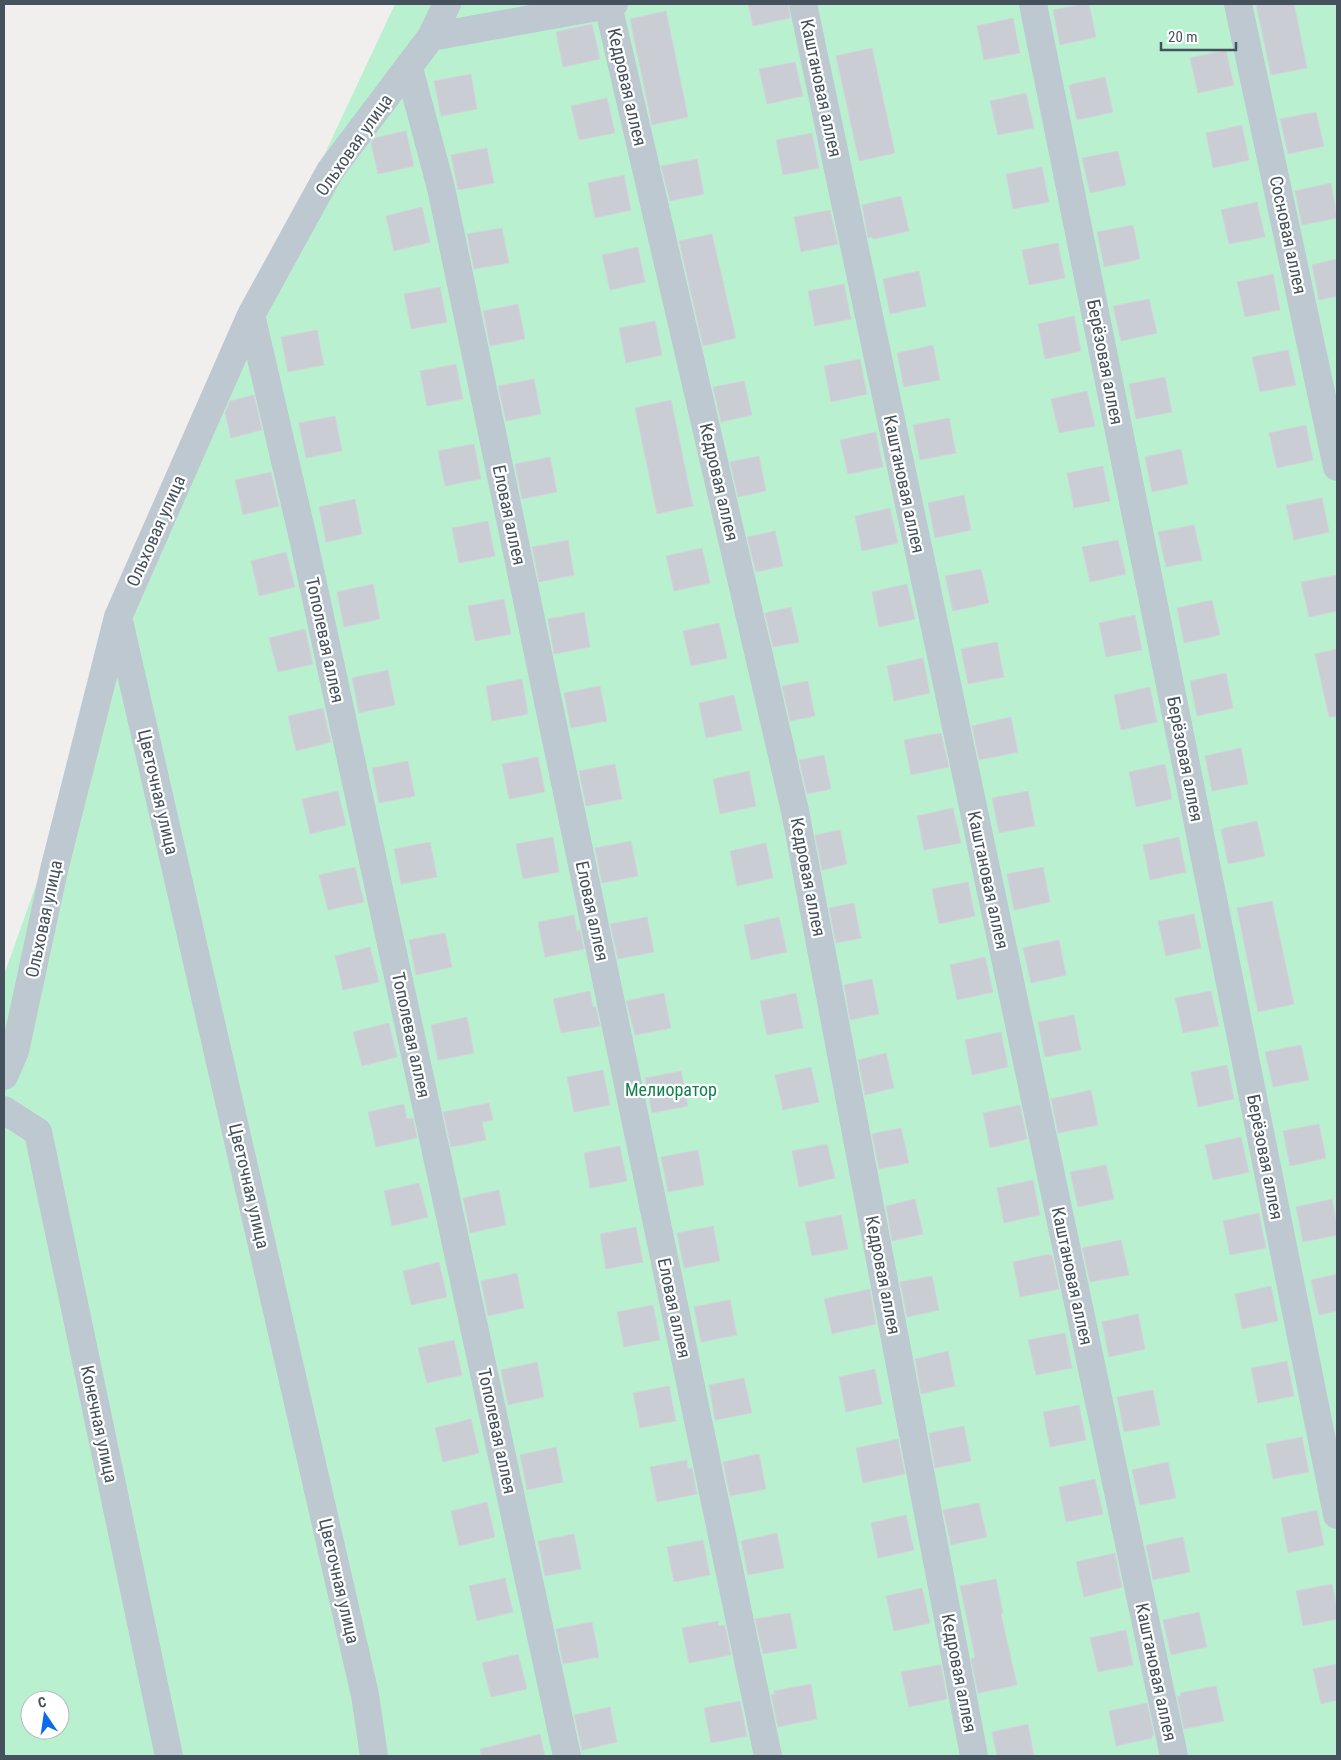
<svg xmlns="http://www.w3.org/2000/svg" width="1341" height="1760" font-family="'Roboto Condensed',sans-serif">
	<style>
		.green { fill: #b9f1d0; fill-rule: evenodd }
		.building { fill: #cacdd3; stroke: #d1d4da }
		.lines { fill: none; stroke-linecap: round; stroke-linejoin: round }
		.minor { stroke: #bdc8d1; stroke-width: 28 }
		.labels { text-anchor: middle; stroke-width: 4.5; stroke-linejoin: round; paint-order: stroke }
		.street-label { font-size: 18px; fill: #45515c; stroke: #fff }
		.park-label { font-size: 18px; fill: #11824c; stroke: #fff }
	</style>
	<rect width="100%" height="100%" fill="#f1eeee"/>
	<path class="green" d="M395 4H1337V1756H4V975L205 409ZM30 1700H60V1730H30Z"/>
	<path class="building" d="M748 4H788L790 18 753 26Z
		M1084 4H1089L1096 37 1060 45 1053 10Z
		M1256 4H1294L1307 68 1271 75Z
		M666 11 688 117 652 125 630 19Z
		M1013 18 1020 53 984 60 977 26Z
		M592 24 600 59 563 67 556 32Z
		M872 48 895 153 859 161 836 56Z
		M1226 50 1234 85 1198 93 1190 58Z
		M795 62 803 96 767 104 759 69Z
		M471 74 477 109 441 116 434 81Z
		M1105 77 1113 112 1077 120 1069 85Z
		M1026 93 1034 128 998 135 990 101Z
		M607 98 615 133 579 140 571 106Z
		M1316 112 1324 146 1288 154 1280 119Z
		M1242 125 1249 160 1213 168 1206 133Z
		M406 131 414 166 378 174 371 143 374 138Z
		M812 133 819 168 783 175 776 140Z
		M487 148 494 183 458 190 451 155Z
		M1118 151 1126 185 1090 193 1082 158Z
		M697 159 704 194 670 201 661 166Z
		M1042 167 1049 202 1013 209 1006 174Z
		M624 175 631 210 595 218 588 183Z
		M1331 183 1337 218 1302 225 1295 191Z
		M901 196 909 231 873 239 872 237 868 238 862 205Z
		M1257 202 1265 237 1229 244 1221 210Z
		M422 207 430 242 394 251 386 216Z
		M830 210 838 244 801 252 794 217Z
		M1133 225 1140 259 1104 267 1097 232Z
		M502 228 509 263 474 269 467 234Z
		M712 234 736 338 703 346 679 241Z
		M1058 243 1065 278 1029 285 1022 250Z
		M638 247 645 282 610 290 602 255Z
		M1337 259V296L1319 300 1312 265Z
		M919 271 926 306 890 314 883 279Z
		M1273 274 1280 310 1245 317 1237 282Z
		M844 284 851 319 815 326 808 291Z
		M440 287 447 322 411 329 404 294Z
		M1149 299 1157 333 1121 341 1113 306Z
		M518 304 525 339 490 346 483 311Z
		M1074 316 1081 351 1045 359 1038 324Z
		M655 321 662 355 626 363 619 328Z
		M317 330 324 365 288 372 281 337Z
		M933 345 940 380 904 387 897 353Z
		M1288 350 1296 385 1260 392 1252 357Z
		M860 359 867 394 831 402 824 366Z
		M456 364 463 399 427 406 420 371Z
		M1165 377 1172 412 1136 419 1129 384Z
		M534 379 541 414 506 421 498 386Z
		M744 381 752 415 721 422 713 387Z
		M1087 391 1095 426 1059 433 1051 399Z
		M254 395 262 430 231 438 225 413 230 401Z
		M671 400 693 506 657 514 635 408Z
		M335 416 342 451 306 458 299 423Z
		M949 418 956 453 920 460 913 425Z
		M1306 425 1313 460 1277 468 1269 433Z
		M876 432 883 467 848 474 840 440Z
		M474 444 481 479 445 486 438 451Z
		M1181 449 1188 484 1152 492 1145 457Z
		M759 456 766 491 738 497 730 462Z
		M550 457 557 492 522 499 515 464Z
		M1103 466 1110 501 1074 508 1067 473Z
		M271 472 279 506 243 515 235 480Z
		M964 495 971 530 935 538 928 503Z
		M1322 498 1329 532 1294 540 1286 505Z
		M355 499 362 534 326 542 319 507Z
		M890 508 898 543 862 551 855 516Z
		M488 521 495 556 459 563 452 528Z
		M1194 525 1202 560 1166 567 1158 532Z
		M775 531 783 566 756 572 747 537Z
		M568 540 574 575 539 582 532 547Z
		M1118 540 1126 574 1090 582 1082 547Z
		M702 548 710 583 674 591 666 556Z
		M286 552 295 587 259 596 251 561Z
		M981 569 989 603 953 611 945 576Z
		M1337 575V611L1309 617 1301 582Z
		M373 584 380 619 344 627 337 592Z
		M907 584 915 619 879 627 872 592Z
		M504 599 511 634 475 641 468 606Z
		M1212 600 1220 635 1184 643 1177 608Z
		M791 607 799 642 773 647 765 613Z
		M584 612 590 647 554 654 548 619Z
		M1135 615 1142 650 1106 657 1099 623Z
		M719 623 727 658 691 666 683 631Z
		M305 629 313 664 278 672 269 638Z
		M997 642 1004 677 968 684 961 649Z
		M1337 649V716L1329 717 1315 654Z
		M923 658 930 693 894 701 887 666Z
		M388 670 395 705 359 713 352 678Z
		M1226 673 1233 708 1197 716 1190 681Z
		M522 679 528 714 492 721 486 686Z
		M808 681 815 716 790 721 782 686Z
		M600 686 607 721 571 728 564 693Z
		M1150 687 1157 722 1121 730 1114 695Z
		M734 695 742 730 706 738 699 703Z
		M323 708 331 742 296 751 288 716Z
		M1011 717 1018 752 979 760 972 726Z
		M941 733 949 767 911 775 904 740Z
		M1241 748 1248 784 1212 791 1205 756Z
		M824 755 831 789 807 794 799 760Z
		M538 757 545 792 509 799 502 764Z
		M408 761 415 796 379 803 372 768Z
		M615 764 622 799 586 806 579 771Z
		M1165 764 1172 799 1136 807 1129 772Z
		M749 771 756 806 720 814 713 779Z
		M338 791 346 825 310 834 302 799Z
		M1028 791 1035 826 999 833 992 798Z
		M953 808 961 843 924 850 917 816Z
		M1257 821 1265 856 1228 864 1221 829Z
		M840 830 847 864 822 870 815 835Z
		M553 837 559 872 523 879 516 844Z
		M1179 837 1186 872 1150 880 1143 845Z
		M631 841 638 876 602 883 595 848Z
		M430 842 437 877 401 884 394 849Z
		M766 843 773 878 737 886 730 851Z
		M355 867 364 902 328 910 319 875Z
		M1043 867 1050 902 1014 910 1007 874Z
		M968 882 975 916 939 924 932 889Z
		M1272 901 1294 1004 1258 1012 1237 908Z
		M854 903 861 938 836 943 829 908Z
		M1194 914 1201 948 1166 956 1158 921Z
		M574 915 577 931 580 930 584 949 545 957 538 922Z
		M647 917 654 952 618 959 610 924Z
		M779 917 787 952 751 960 744 925Z
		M445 933 452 967 416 975 409 940Z
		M1059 940 1066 975 1031 983 1023 948Z
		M370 947 379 982 343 990 335 956Z
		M985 957 993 992 957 1000 950 965Z
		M872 979 879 1014 850 1020 844 985Z
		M590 991 593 1007H596L600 1026 561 1033 553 999Z
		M1211 991 1219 1026 1183 1033 1175 998Z
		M664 993 671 1028 635 1035 626 1001Z
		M796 993 803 1028 767 1035 760 1001Z
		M1074 1015 1081 1050 1045 1057 1038 1022Z
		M467 1017 474 1053 438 1060 431 1025Z
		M389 1023 397 1057 362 1066 353 1032Z
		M1001 1032 1008 1067 972 1075 965 1040Z
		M1301 1045 1309 1080 1273 1087 1265 1052Z
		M886 1053 894 1088 865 1095 858 1060Z
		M1227 1065 1234 1099 1198 1107 1191 1072Z
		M811 1067 819 1102 783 1110 775 1075Z
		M603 1070 610 1105 574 1112 567 1077Z
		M681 1071 688 1106 652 1113 645 1078Z
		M1091 1090 1098 1125 1058 1133 1051 1099Z
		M489 1103 493 1120 482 1122 486 1140 451 1147 443 1112Z
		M404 1104 407 1119 413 1118 417 1138 376 1147 368 1112Z
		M1020 1105 1027 1139 990 1148 983 1113Z
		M1319 1124 1326 1158 1290 1166 1283 1131Z
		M901 1128 909 1163 879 1169 872 1134Z
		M1241 1137 1249 1172 1213 1180 1205 1145Z
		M827 1144 835 1178 799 1187 792 1151Z
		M620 1146 627 1181 590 1188 584 1153Z
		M698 1150 704 1185 668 1192 661 1157Z
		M1106 1165 1114 1199 1078 1207 1070 1172Z
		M1033 1180 1040 1215 1004 1223 997 1188Z
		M419 1183 428 1217 392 1226 384 1191Z
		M499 1190 506 1225 470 1233 463 1198Z
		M915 1199 923 1234 892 1241 886 1206Z
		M1332 1199 1337 1225V1235L1303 1242 1296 1207Z
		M1259 1213 1266 1248 1230 1255 1223 1221Z
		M841 1215 848 1249 812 1256 805 1222Z
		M713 1226 720 1261 684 1268 677 1233Z
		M636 1227 643 1262 606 1269 600 1234Z
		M1121 1240 1129 1275 1090 1282 1082 1248Z
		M1049 1254 1050 1256 1052 1255 1059 1289 1020 1297 1013 1262Z
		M439 1262 447 1297 411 1305 403 1271Z
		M517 1273 524 1308 488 1316 481 1281Z
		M1337 1274V1311L1319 1315 1311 1280Z
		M932 1276 939 1310 907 1317 900 1282Z
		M1271 1286 1278 1321 1242 1329 1235 1294Z
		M870 1289 876 1324 832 1334 824 1299Z
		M730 1300 737 1335 701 1342 694 1307Z
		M653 1305 660 1340 624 1347 617 1312Z
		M1138 1314 1145 1349 1109 1357 1102 1322Z
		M1065 1333 1072 1368 1036 1375 1028 1340Z
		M454 1340 462 1375 427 1383 418 1348Z
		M948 1351 955 1386 921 1394 915 1359Z
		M1287 1361 1294 1396 1258 1403 1251 1368Z
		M537 1362 544 1397 508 1405 501 1370Z
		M875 1369 882 1404 846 1412 839 1377Z
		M744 1378 752 1413 715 1420 709 1385Z
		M669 1386 676 1421 640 1428 633 1393Z
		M1153 1390 1160 1425 1124 1432 1117 1397Z
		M1079 1405 1086 1440 1050 1447 1043 1412Z
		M471 1419 479 1453 443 1462 435 1428Z
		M964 1426 971 1461 935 1468 929 1433Z
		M1302 1437 1309 1472 1273 1479 1266 1444Z
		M898 1439 905 1474 863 1483 856 1448Z
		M556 1447 563 1482 527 1490 520 1455Z
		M759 1454 766 1489 730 1496 723 1462Z
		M687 1460 688 1469 692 1468 697 1494 657 1502 650 1467Z
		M1168 1462 1176 1498 1140 1505 1132 1470Z
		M1095 1479 1103 1514 1066 1522 1059 1487Z
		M487 1502 495 1537 459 1546 451 1511Z
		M979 1503 987 1537 951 1545 943 1510Z
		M1317 1510 1324 1545 1288 1553 1281 1518Z
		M906 1515 914 1550 878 1558 871 1523Z
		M777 1533 784 1568 748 1575 741 1541Z
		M574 1534 581 1569 545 1576 538 1541Z
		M1183 1537 1190 1572 1153 1580 1146 1547 1147 1545Z
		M703 1540 710 1575 674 1582 667 1547Z
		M1115 1553 1122 1587 1084 1597 1076 1562Z
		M505 1578 513 1612 477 1621 469 1586Z
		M996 1579 1003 1613 1001 1614 1017 1685 978 1693 971 1659 975 1657 960 1586Z
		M1332 1584 1337 1608V1619L1303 1626 1296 1591Z
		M922 1588 930 1623 894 1631 886 1596Z
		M1199 1612 1207 1647 1171 1655 1163 1620Z
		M790 1613 797 1648 763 1654 755 1619Z
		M718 1621 719 1626 725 1625 731 1655 689 1663 682 1628Z
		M592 1622 599 1657 563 1664 556 1629Z
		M1126 1630 1133 1665 1098 1672 1090 1638Z
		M518 1654 527 1689 491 1697 482 1663Z
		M1337 1664V1700L1321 1704 1313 1669Z
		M939 1665H941L947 1699 909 1707 901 1672Z
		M811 1684 817 1719 778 1727 771 1695 775 1694 774 1691Z
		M1216 1686 1224 1721 1184 1729 1177 1696H1181L1180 1693Z
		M740 1701 747 1736 711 1743 704 1708Z
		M1147 1703 1154 1735 1152 1736V1738L1116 1746 1109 1711Z
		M610 1707 617 1742 582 1750 574 1715Z
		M1028 1724 1034 1756H997L992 1732Z
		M540 1734 545 1756H481L480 1749Z"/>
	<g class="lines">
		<path class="minor" d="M803 4 1174 1756
			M1033 4 1337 1515
			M1238 4 1337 467
			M608 5 795 811 974 1756
			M431 37 614 4
			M409 68 441 188 768 1756
			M251 315 303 538 567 1756
			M119 621 365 1695 374 1756
			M4 1076 15 1051 54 870 118 617 251 315 330 171 431 37 447 4
			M4 1110 38 1132 169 1756"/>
	</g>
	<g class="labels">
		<g class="street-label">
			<text transform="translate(627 87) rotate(77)" y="6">Кедровая аллея</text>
			<text transform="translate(821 88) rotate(78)" y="6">Каштановая аллея</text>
			<text transform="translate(354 145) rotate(-55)" y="6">Ольховая улица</text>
			<text transform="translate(1288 235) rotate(78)" y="6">Сосновая аллея</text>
			<text transform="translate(1105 362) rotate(79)" y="6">Берёзовая аллея</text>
			<text transform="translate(719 482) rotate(77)" y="6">Кедровая аллея</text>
			<text transform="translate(904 484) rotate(78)" y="6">Каштановая аллея</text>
			<text transform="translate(509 515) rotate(78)" y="6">Еловая аллея</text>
			<text transform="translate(156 531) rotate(-66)" y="6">Ольховая улица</text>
			<text transform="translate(325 640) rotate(78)" y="6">Тополевая аллея</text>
			<text transform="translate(1185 759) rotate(79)" y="6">Берёзовая аллея</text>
			<text transform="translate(158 792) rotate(77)" y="6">Цветочная улица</text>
			<text transform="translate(808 877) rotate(79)" y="6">Кедровая аллея</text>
			<text transform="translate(988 880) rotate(78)" y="6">Каштановая аллея</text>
			<text transform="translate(592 911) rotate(78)" y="6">Еловая аллея</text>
			<text transform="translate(44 919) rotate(-78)" y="6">Ольховая улица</text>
			<text transform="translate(411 1035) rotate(78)" y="6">Тополевая аллея</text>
			<text transform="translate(1265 1157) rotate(79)" y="6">Берёзовая аллея</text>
			<text transform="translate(249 1186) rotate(77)" y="6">Цветочная улица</text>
			<text transform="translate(883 1275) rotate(79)" y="6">Кедровая аллея</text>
			<text transform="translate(1072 1276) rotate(78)" y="6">Каштановая аллея</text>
			<text transform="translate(674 1308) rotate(78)" y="6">Еловая аллея</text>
			<text transform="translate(99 1424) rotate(78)" y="6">Конечная улица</text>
			<text transform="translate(497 1431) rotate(78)" y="6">Тополевая аллея</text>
			<text transform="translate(339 1581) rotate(77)" y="6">Цветочная улица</text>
			<text transform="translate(1156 1672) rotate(78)" y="6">Каштановая аллея</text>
			<text transform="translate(959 1673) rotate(79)" y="6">Кедровая аллея</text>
		</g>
		<g class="park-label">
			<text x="671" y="1096">Мелиоратор</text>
		</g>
	</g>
	<rect width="1341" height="1760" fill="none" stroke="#45515c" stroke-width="10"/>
	<g transform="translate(45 1715) rotate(347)"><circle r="24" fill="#ffffff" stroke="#b5b9be"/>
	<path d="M0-4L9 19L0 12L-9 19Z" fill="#0e6aea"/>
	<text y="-8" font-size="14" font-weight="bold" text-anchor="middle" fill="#45515c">С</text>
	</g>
	<path d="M1161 42v8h75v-8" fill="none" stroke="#45515c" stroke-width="2.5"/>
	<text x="1168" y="42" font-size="15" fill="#45515c" stroke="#ffffff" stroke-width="4" paint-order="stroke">20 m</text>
</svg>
